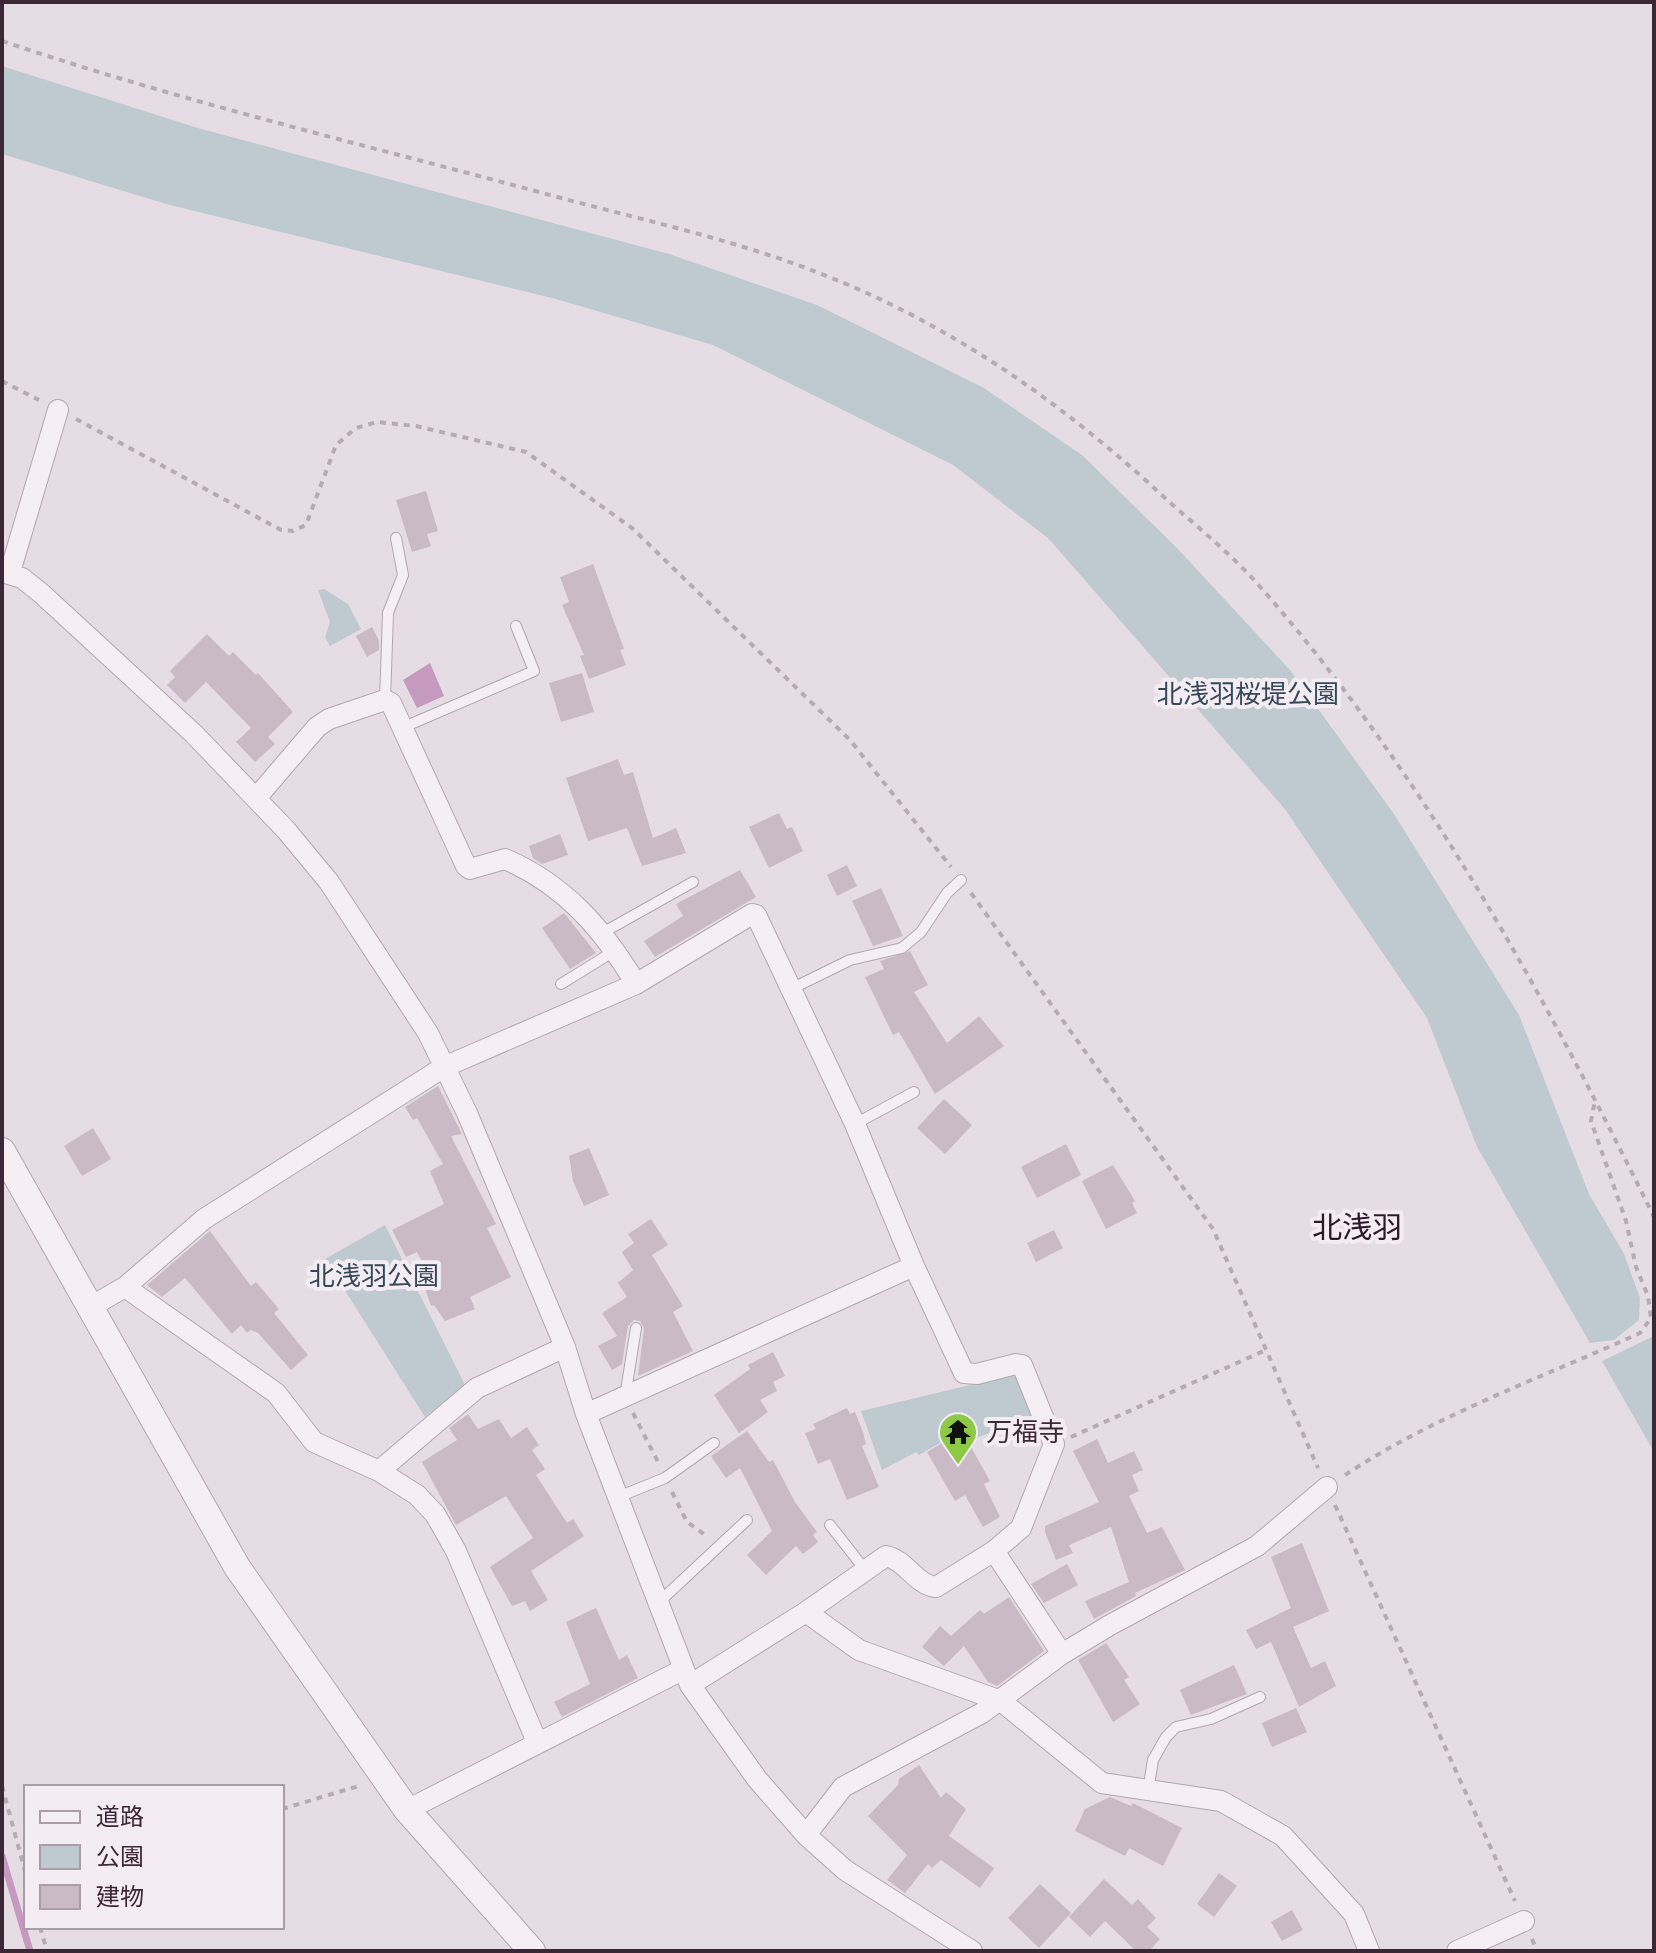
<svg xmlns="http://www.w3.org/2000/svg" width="1656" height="1953" font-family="Quicksand,'Noto Sans JP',sans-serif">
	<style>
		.green { fill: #becad0 }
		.water { fill: #c699c1 }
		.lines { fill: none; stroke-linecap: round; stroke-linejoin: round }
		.stream { stroke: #c699c1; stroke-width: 7 }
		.building { fill: #c9bac6 }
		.service-casing { stroke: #b3a6b0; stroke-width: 12 }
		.minor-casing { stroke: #b3a6b0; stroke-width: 22 }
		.tertiary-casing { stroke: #b3a6b0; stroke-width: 28 }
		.path { stroke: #b6abb4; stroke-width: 4; stroke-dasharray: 6 6; stroke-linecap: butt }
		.service { stroke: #f5eff4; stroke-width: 10 }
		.minor { stroke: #f5eff4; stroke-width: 20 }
		.tertiary { stroke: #f5eff4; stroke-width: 26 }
		.labels { text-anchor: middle; stroke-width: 8; stroke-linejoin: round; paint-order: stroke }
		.park-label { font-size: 26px; fill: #354958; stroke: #f4ecf3 }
		.poi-label { font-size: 26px; fill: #3c2737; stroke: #f4ecf3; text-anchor: start }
		.quarter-label { font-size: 30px; fill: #2d1928; stroke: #f4ecf3 }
	</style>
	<rect width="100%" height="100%" fill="#e6dde4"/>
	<path class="green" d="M2 66 198 128 669 254 817 305 984 388 1082 455 1177 548 1290 670 1394 814 1519 1015 1589 1194 1624 1254 1640 1298 1639 1320 1614 1340 1590 1343 1477 1147 1427 1018 1284 808 1048 538 953 465 713 345 556 299 166 204 2 154Z
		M324 589 348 604 361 629 330 646 325 637 330 622 318 590Z
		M385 1225 465 1385 425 1417 325 1259Z
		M1654 1336V1452L1602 1361Z
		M1016 1374 1033 1419 969 1440 963 1430 919 1455 916 1452 882 1470 861 1411Z"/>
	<path class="water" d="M430 663 444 696 417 708 403 680Z"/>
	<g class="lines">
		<path class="stream" d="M2 1856 30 1951"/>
	</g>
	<path class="building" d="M426 491 438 531 427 534 431 546 412 552 396 500Z
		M593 564 624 649 620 650 626 665 589 679 580 656 584 655 562 605 569 602 560 577Z
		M372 627 379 641V650L367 657 356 636Z
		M207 634 229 656 233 652 256 675 258 673 293 712 268 737 275 744 255 762 236 742 251 728 206 682 185 703 167 685 175 677 170 671Z
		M582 673 594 712 561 722 549 683Z
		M618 759 624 775 633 772 653 838 676 828 686 853 642 866 627 828 588 841 566 778Z
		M779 813 787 829 792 827 803 851 769 868 749 827Z
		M560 834 568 855 542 864 533 858 529 846Z
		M847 865 857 886 837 896 827 875Z
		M740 870 756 897 655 957 644 941 683 916 676 904Z
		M881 888 903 936 873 946 852 901Z
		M564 913 596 953 570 969 542 928Z
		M910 951 928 985 914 992 947 1043 979 1016 1004 1046 935 1094 899 1032 893 1035 865 977 884 969 880 961Z
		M438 1086 462 1134 451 1136 496 1224 487 1228 511 1277 470 1297 475 1309 445 1321 434 1305 431 1306 425 1289 435 1285 417 1252 406 1257 392 1230 444 1204 430 1171 443 1164 417 1118 413 1120 405 1107Z
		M944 1099 972 1125 945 1154 917 1128Z
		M93 1128 111 1159 82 1176 64 1146Z
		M1066 1144 1081 1175 1037 1198 1021 1167Z
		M589 1148 609 1195 584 1206 573 1181 569 1156Z
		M1113 1165 1135 1201 1132 1203 1137 1213 1106 1229 1082 1181Z
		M651 1219 668 1245 652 1255 683 1306 673 1312 693 1351 638 1376 644 1329 640 1321 634 1320 628 1326 622 1364 612 1370 598 1346 617 1336 602 1313 627 1297 618 1283 633 1270 622 1252 634 1243 628 1234Z
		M1054 1230 1063 1248 1036 1262 1027 1243Z
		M210 1231 251 1286 256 1282 279 1309 274 1313 308 1355 291 1370 258 1333 251 1330 247 1333 241 1325 232 1334 185 1278 162 1297 147 1285Z
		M773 1352 785 1376 773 1382 777 1391 760 1400 768 1412 739 1433 714 1395 750 1369 748 1365Z
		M847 1408 850 1414 855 1412 863 1432 866 1444 862 1446 879 1487 847 1500 830 1459 818 1464 805 1433 816 1429 813 1424Z
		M468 1414 478 1429 499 1419 511 1438 527 1427 539 1445 532 1450 545 1469 536 1475 567 1523 573 1519 584 1536 531 1571 548 1600 530 1611 525 1601 512 1606 490 1567 533 1538 506 1496 456 1525 422 1462 457 1440 449 1428Z
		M747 1431 769 1462 773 1460 795 1502 817 1532 813 1535 818 1542 803 1554 796 1546 766 1575 747 1555 772 1531 769 1525 740 1468 726 1478 711 1456Z
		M962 1431 990 1481 984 1484 1000 1517 983 1527 965 1495 955 1501 927 1452Z
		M1097 1439 1108 1463 1134 1451 1143 1470 1132 1475 1139 1491 1129 1496 1147 1533 1162 1527 1185 1570 1135 1593 1136 1596 1094 1619 1085 1601 1129 1582 1111 1527 1069 1545 1073 1553 1056 1560 1045 1532V1526L1099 1502 1073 1451Z
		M1302 1543 1329 1611 1293 1627 1311 1668 1325 1661 1336 1686 1299 1707 1271 1642 1256 1649 1246 1630 1291 1608 1271 1557Z
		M1067 1564 1078 1585 1044 1603 1031 1584Z
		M1009 1597 1044 1651 997 1686 988 1682 964 1646 944 1666 922 1647 940 1626 951 1636 980 1610 984 1614Z
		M596 1608 619 1660 627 1655 638 1678 562 1717 554 1702 590 1684 566 1622Z
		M1106 1643 1129 1677 1124 1680 1140 1704 1113 1722 1078 1660Z
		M1234 1665 1247 1694 1191 1715 1180 1690Z
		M1296 1708 1307 1732 1272 1747 1262 1723Z
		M919 1765 941 1798 946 1792 966 1809 949 1836 994 1868 980 1888 941 1860 932 1868 928 1864 905 1893 887 1880 907 1855 868 1816 898 1785 899 1779Z
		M1110 1797 1131 1806 1133 1803 1182 1828 1163 1866 1129 1848 1125 1856 1075 1831 1085 1809Z
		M1219 1873 1237 1886 1214 1917 1197 1904Z
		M1104 1879 1132 1905 1138 1899 1156 1918 1147 1927 1160 1939 1149 1951H1136L1105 1921 1090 1937 1069 1917Z
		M1040 1884 1071 1913 1039 1948 1008 1918Z
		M1292 1910 1303 1930 1282 1941 1271 1922Z"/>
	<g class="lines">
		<g class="service-casing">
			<path id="service" d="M385 700 388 613 403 575 396 538
				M404 727 534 671 516 626
				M604 932 693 882
				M561 984 616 950
				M793 988 850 960 902 948 921 932 947 893 961 880
				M855 1124 914 1092
				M625 1397 636 1328
				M618 1497 665 1478 714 1443
				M830 1525 866 1571
				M658 1603 747 1520
				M1148 1791 1153 1760 1166 1737 1176 1727 1211 1719 1260 1697"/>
		</g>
		<g class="minor-casing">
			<path id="minor" d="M2 572 22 578 42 594 194 734 286 830 329 882 428 1033 467 1113 565 1347 586 1414 690 1685 757 1779 806 1835 845 1870 972 1951
				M10 572 58 410
				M257 797 317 727 329 719 385 700 391 703 466 866 470 869 505 859C565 885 603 929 636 984
				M125 1287 276 1393 314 1442 379 1471 417 1495 435 1514 456 1551 537 1742
				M90 1307 125 1287 204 1219 444 1067 636 984 752 914 756 915 855 1124 914 1266
				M586 1414 914 1266 964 1373 977 1374 1016 1364 1022 1365 1054 1444 1021 1528 994 1551 936 1587C916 1585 906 1560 886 1556L806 1612 690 1685
				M379 1471 477 1388 565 1347
				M994 1551 1062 1654
				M806 1612 859 1650 1001 1701 1102 1783 1221 1801 1283 1836 1354 1914 1369 1951
				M407 1810 684 1669
				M806 1835 843 1787 982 1713 1062 1654 1110 1625 1257 1546 1327 1487
				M1457 1951 1524 1921"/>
		</g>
		<g class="tertiary-casing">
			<path id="tertiary" d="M2 1151 237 1567 407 1810 532 1951"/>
		</g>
		<path class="path" d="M2 41C186 103 374 147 561 198 651 222 743 242 829 277 950 325 1056 399 1152 486 1186 518 1224 547 1255 581 1421 768 1544 994 1654 1217
			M2 381 39 400
			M76 419 281 530 293 531 306 525 336 445 356 428 377 422 416 426 526 452 632 528 850 740 951 867
			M971 893 1213 1229 1318 1468
			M633 1413 658 1462
			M1071 1437 1266 1350
			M1345 1475C1436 1415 1541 1378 1640 1333L1651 1318 1648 1296 1636 1267 1626 1221 1591 1121 1595 1100
			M672 1492 687 1522 708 1537
			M1335 1505 1515 1901
			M2 1786 26 1875
			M282 1809 362 1785
			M40 1927 47 1951
			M1532 1939 1537 1951"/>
		<use href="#service" class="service"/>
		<use href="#minor" class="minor"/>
		<use href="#tertiary" class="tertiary"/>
	</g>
	<defs>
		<g id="temple-pin" transform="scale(2)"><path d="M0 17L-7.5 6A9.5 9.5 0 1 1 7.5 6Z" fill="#8dc944" stroke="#f4ecf3"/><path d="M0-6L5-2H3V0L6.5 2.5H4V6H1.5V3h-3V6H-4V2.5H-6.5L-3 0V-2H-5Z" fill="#111"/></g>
	</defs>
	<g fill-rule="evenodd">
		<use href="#temple-pin" x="958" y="1432"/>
	</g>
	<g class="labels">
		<g class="park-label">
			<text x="1248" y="703">北浅羽桜堤公園</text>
			<text x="374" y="1285">北浅羽公園</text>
		</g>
		<g class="poi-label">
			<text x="986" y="1441">万福寺</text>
		</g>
		<g class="quarter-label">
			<text x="1357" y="1238">北浅羽</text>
		</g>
	</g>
	<rect width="1656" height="1953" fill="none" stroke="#3c2737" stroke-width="8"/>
	<rect x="24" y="1785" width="260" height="144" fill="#f4ecf3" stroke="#aa9da8" stroke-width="2"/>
	<rect x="40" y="1811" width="40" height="12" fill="#f5eff4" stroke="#aa9da8" stroke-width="2"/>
	<text x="96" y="1825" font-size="24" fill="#3c2737">道路</text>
	<rect x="40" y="1845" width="40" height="24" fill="#becad0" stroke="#aa9da8" stroke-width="2"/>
	<text x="96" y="1865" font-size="24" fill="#3c2737">公園</text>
	<rect x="40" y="1885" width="40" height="24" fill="#c9bac6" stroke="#aa9da8" stroke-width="2"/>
	<text x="96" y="1905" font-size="24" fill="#3c2737">建物</text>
</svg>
